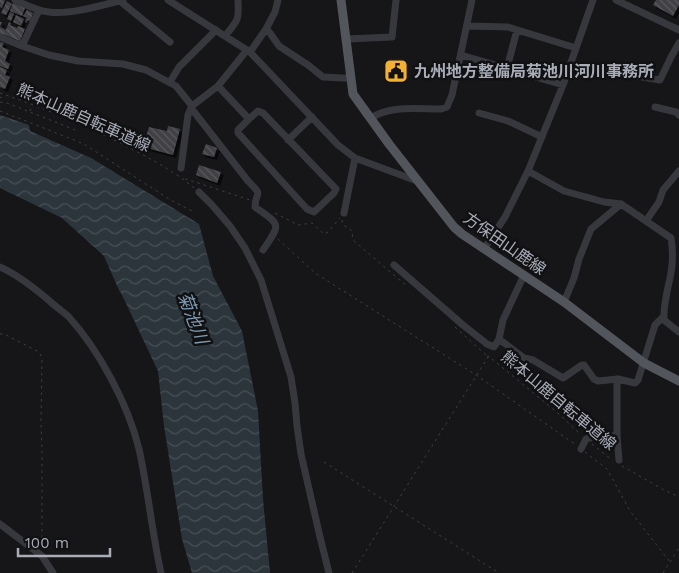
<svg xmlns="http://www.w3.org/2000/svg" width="679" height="573" font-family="'Work Sans','Noto Sans JP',sans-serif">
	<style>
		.water { fill: url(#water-waves) }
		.building { fill: url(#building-back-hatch); filter: url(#shadow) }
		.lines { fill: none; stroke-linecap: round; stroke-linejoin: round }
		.path { stroke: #3d3f44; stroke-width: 1; stroke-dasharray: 2.5 4; stroke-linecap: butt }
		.minor { stroke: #37383d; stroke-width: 7 }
		.major { stroke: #53555c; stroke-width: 9 }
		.path-bridge { stroke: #3d3f44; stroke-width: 1; stroke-dasharray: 2.5 4; stroke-linecap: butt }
		.labels { text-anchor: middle; stroke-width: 5; stroke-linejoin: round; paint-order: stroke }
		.poi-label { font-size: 16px; font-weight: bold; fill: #a8adb8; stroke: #111113; text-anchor: start }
		.street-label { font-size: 16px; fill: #a8adb8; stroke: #111113 }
		.water-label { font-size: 18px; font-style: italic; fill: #7f9bb3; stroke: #111113 }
	</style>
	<defs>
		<pattern id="water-waves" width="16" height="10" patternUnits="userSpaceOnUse" patternTransform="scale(1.25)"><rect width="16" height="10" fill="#2c353c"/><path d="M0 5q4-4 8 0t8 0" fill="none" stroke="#485056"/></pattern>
		<pattern id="building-back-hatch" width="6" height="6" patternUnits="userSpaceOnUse" patternTransform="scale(1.25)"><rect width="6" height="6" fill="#404145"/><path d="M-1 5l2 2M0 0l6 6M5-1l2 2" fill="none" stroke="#595a5e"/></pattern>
		<filter id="shadow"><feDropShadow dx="3" dy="3" stdDeviation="0" flood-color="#0009"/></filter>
	</defs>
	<rect width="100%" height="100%" fill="#161618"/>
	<path class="water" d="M0 115 29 125 30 131 91 158 199 224 213 276 242 331 258 411 263 499 270 573H192L182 539 164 426 158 371 123 297 118 288 104 256 62 218 0 188Z"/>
	<path class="building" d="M0 0H5L2 8 0 7Z
		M656 0H679V5L673 16 653 5Z
		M7 1 12 4 6 15 1 13Z
		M13 3 25 8 22 16 10 11Z
		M27 10 33 13 30 21 28 20 26 23 25 22 27 18 23 16Z
		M10 12 14 14 11 21 7 19Z
		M16 15 24 19 21 26 13 22Z
		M0 22H2L0 27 6 30 9 22 11 23 10 25 17 28 18 26 25 29 20 41 3 34 2 36 0 35Z
		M0 42 4 43 2 47 9 50 5 61 10 64 8 69 0 66Z
		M0 67 7 70 5 75 10 77 5 89 0 87Z
		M168 126 180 129 173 155 143 147 149 127 167 131Z
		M206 144 217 148 214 157 202 154Z
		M199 165 221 172 217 183 196 175Z"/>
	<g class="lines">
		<path class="path" d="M0 93C44 108 87 126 128 147 151 159 174 171 194 188
			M0 97 1 98 3 94
			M0 102 7 103 78 131
			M0 111 26 121 84 144 169 199 192 211
			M30 111 32 105
			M185 179 189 180 250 200
			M275 213 298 225 312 223 324 234 328 232 340 218
			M342 220 343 225C350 229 354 230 352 238L355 242 408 287
			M278 239 315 273 476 375 576 445
			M455 327 487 356
			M0 334H4L39 352 42 358 41 423 42 452V547
			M492 359 559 414 581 435
			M592 444 612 460
			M585 452 607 469 630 511 670 562
			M324 462 499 573
			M622 466 664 490 679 497
			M352 573 490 354
			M663 573 679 548"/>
		<path class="minor" d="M15 0C26 5 37 11 49 12 70 15 102 5 123 0
			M168 0 250 52 338 145 355 158 417 181
			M616 0 679 30
			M120 1 170 42
			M467 26 508 27 576 48
			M266 29 270 33 279 46 308 65 323 77 343 78H350
			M225 36C238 20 239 21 238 0
			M0 37 22 46 49 55 78 61 123 64 146 70 176 86 192 106
			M347 39 392 37 396 0
			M22 46 39 10
			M250 52 266 29 275 12 278 0
			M461 55 563 85
			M507 68 517 30
			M606 71 660 80 671 57 679 43
			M170 82 179 67 216 30
			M218 86 249 119 258 111 263 113 336 189 334 193 314 212 307 209 238 133V130L249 119
			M655 107 676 112 679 115
			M191 108 248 181C265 198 255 190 255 207 280 225 282 223 263 250
			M479 113 508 121 542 137
			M371 118C390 105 418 109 441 109L447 107 452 95 472 0
			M288 140 312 117
			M181 168 188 115 192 106 218 86 247 50
			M528 171 564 191 604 202 621 204 671 238C673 250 673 261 671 273 668 289 663 304 664 320L679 332
			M199 192 212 205 230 226 245 248 261 280 291 377 295 403 297 426 301 454 320 537 329 573
			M344 213 355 158
			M646 221 659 202 663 190 679 171
			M484 249 505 217 528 171 563 85 593 0
			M394 265 463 325 487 344 494 347 499 339 503 320 524 275
			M0 267C20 276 37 290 53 304 58 308 63 312 68 316 99 350 128 404 139 449 148 490 152 532 161 573
			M564 302 574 278 579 259 591 229 621 204
			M499 339 524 358 533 360 563 378 582 365H584L594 379 598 381 618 379 635 383 638 380 655 325 664 316
			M617 379V435L619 460
			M581 449 586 439 589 438 617 435
			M0 524 42 556 53 573"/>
		<path class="major" d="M341 0 353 94 389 144 454 227 462 234 564 302 644 363 679 381"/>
		<path class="path-bridge" d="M487 356 492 359"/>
	</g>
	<defs>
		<g id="civic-square" transform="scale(1.25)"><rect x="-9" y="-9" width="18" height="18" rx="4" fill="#f2b134" stroke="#111113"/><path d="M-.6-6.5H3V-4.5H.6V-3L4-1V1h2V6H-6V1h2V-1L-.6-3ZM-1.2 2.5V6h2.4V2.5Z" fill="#111"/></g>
	</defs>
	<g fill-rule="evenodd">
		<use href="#civic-square" x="396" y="71"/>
	</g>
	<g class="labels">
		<g class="poi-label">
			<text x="414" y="77">九州地方整備局菊池川河川事務所</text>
		</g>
		<g class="street-label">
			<text transform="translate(84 117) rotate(24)" y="6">熊本山鹿自転車道線</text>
			<text transform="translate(505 243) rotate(35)" y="6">方保田山鹿線</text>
			<text transform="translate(559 400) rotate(40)" y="6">熊本山鹿自転車道線</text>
		</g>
		<g class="water-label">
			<text transform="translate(193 318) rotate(69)" y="6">菊池川</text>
		</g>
	</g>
	<path d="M18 548v8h92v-8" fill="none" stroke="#a8adb8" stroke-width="2.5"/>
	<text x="25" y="548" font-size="15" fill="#a8adb8" stroke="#111113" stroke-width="4" paint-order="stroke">100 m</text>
</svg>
